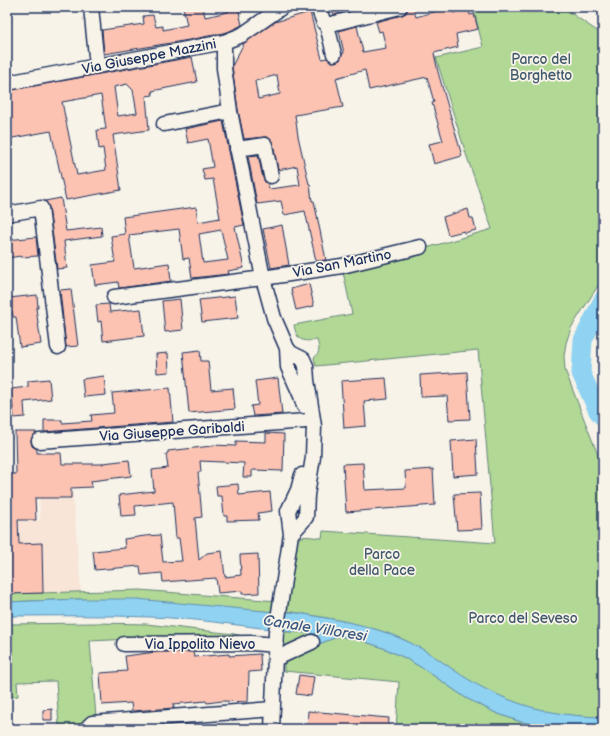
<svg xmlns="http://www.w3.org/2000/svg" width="610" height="736" font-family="'Balsamiq Sans',sans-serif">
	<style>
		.built { fill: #f8e5d8 }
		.green { fill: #b1d895; stroke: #66847a }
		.water { fill: #90d2f1; stroke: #6191b6 }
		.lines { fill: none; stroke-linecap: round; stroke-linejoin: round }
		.river { stroke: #90d2f1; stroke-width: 19 }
		.building { fill: #fcc3b2; stroke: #1b2f5e; fill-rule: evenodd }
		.minor-casing { stroke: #1b2f5e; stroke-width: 17 }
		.minor { stroke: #f7f3e8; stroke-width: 14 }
		.labels { text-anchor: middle; stroke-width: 3.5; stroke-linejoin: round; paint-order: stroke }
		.street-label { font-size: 14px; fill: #1b2f5e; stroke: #f7f3e8 }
		.park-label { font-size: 14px; fill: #40596c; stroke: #f7f3e8 }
		.water-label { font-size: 15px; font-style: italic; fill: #385883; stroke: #f7f3e8 }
	</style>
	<rect width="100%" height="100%" fill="#f7f3e8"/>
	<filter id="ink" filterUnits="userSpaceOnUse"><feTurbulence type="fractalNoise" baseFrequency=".025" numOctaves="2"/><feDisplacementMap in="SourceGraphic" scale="8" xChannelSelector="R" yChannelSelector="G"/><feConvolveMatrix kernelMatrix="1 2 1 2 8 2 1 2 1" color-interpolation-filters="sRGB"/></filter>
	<g filter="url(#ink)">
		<path class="built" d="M71 468 81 592 7 594V521L40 520 39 470Z"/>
		<path class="green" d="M473 7H562L603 35V278L571 328 566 343 564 356 565 370 603 468V717C589 717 575 716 560 714 534 710 498 698 475 684 450 669 428 651 402 639 365 623 326 618 287 611 288 599 289 546 298 539 303 534 315 538 322 538L323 531 495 543 478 350 316 366 314 358C321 352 319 347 317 340 302 342 297 341 294 325L352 314 343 272 492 229 466 154 436 58 483 47Z
			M140 590 277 601 275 612 79 599 7 602V594Z
			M96 623 146 624 234 634 243 636 169 637 90 641 96 717 85 719 79 725 59 727 56 681 17 682 18 696 7 697V624Z
			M285 632H304L319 634 310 639 284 651Z
			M339 636 363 641 386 649 403 657 424 669 466 698 496 713 518 721 545 728V729H396L399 682 284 671V661L314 646Z"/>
		<path class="water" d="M79 599H136L275 612C290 611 305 614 320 617 358 623 390 631 424 650 447 664 468 682 494 693 530 710 563 716 603 717V729H554L518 721 496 713 466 698 424 669 403 657 386 649 363 641 339 636 314 646 310 639 318 634C304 632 290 633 277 630 235 625 192 618 150 617 102 615 55 616 7 616V602Z"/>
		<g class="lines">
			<path class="river" d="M603 300 583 340 581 373 598 411 603 417"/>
		</g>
		<path class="building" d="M183 7H203L205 17 228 12 227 7H238L242 25 228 32 189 40 104 54 102 30 144 24 143 16 153 15 156 27 163 26V30L187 25Z
			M331 7H364L334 15Z
			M408 7H413L416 17 451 7 453 13 468 9 470 15 474 14 478 29 456 34 458 47 434 53 438 72 462 156 434 164 429 144 443 141 432 103 434 102 427 77 369 90 365 70 336 78 343 107 295 115 298 136 309 184H310L312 201H314L326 260 316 261 305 211 284 215 281 201 257 204 248 156 258 155 263 178 265 182 268 184 269 189 300 185 297 166 278 170 273 143 268 137H264L244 139 238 110 232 66 244 43 275 22 310 12 322 59 327 58 332 62 340 60 342 54 344 53 339 31 357 26 363 52 386 48 382 31 379 32 376 22 402 15 406 13ZM277 75 280 94 258 99 255 81Z
			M192 57 197 82 152 91 153 95 146 96 149 130 113 135 121 190 66 200 51 131 7 139V91ZM127 84 133 90 137 113 118 116 114 87ZM101 95 106 129 97 130 99 149 103 148 106 170 77 175 62 102Z
			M223 121 244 225 235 227 244 268 228 271 229 274 192 278 189 258 183 259 179 229 129 235 134 268 169 263 171 281 119 288 118 282 95 285 92 265 115 262 111 236 125 234 123 217 196 207 198 222 220 218 213 179 205 180 202 169 213 167 208 139 188 143 185 129ZM221 230 228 260 203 263 199 234Z
			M61 198 66 231 101 227 102 236 64 241 67 268 57 269 49 207 45 201Z
			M468 209 470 218H473L476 230 464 233V231L448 235 443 217Z
			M282 225 289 265 271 268 263 229Z
			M36 237 38 256 21 257V256L7 258V240Z
			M309 284 314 306 296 310 291 289Z
			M71 289 78 346 66 347 60 290Z
			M37 295 38 308H36L41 344 20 347 16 317H13L12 311 10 312 9 298Z
			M235 296 238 318 202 322 199 300Z
			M180 299 183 330 165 332 162 301Z
			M109 304 110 312 141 309 144 336 103 341 101 321 98 322 96 305Z
			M200 350 201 361H208L211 390 233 388 235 409 189 413 183 352Z
			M168 353 169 372 157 373 156 354Z
			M467 372 470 419 449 420 447 396 421 397 420 375Z
			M104 376 106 395 84 397 82 379Z
			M278 378 282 414 253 416 251 406 258 405 255 381Z
			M386 378 388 399 364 401 366 426 344 428 341 381Z
			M49 379 51 399 24 402 25 417 14 418 11 389 28 387V381Z
			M170 388 173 422 44 432V420H62V423L92 421 91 415 114 413 112 393Z
			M15 432H36V433L32 437 31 441 32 446 37 449V453H61L62 464H103V463L129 460 131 476 91 481 92 487 71 488V498H35L36 520H18L19 544 42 543 43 593 7 594V474H16Z
			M266 433 284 434 283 471 252 470V477H243L244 463 200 461 201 472H198L202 517 195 518 199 560 207 553 222 551 225 577 241 575 240 555 258 554 259 593 242 594V591L218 593 216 578 163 582 162 573 141 575 140 566 95 570 93 551 125 548 124 539 145 536 160 535 163 562 182 561 179 538H176L173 502 135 506 136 515 121 516 119 495 154 491 152 470 168 468 166 454 168 453V451L212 446V445L236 446V441L266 442Z
			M476 439 478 474 453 476 451 441Z
			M363 463 365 490 406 488 405 471 433 469 435 505 346 512 343 464Z
			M238 484 239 495 270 492 272 511 258 513 259 520 227 521V516H224L222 496H217L216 486Z
			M480 493 482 529 457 530 454 494Z
			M193 652 194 657 229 654V656L260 654 261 671 249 672 248 702 222 701 207 703 206 701 173 704 174 708 132 711 131 703 102 705 100 673 127 671 125 656 156 652Z
			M299 675 314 677 311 696 296 694Z
			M52 709V720H43V710Z
			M308 711 389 718 388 729H307Z"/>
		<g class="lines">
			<g class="minor-casing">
				<path id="minor" d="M91 7 97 66
					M318 7 324 23 327 25 400 7
					M327 25 334 54
					M224 42V68L230 111 263 278 274 318 287 348 291 353 303 359 306 366 307 380 314 426 313 457 307 495 306 517 302 522 291 534
					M7 83 224 42 242 35 282 7
					M164 124 230 111
					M237 149 265 145 271 176
					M7 214 41 208 58 347
					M114 297 263 278 342 266 420 247
					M287 348 288 367 301 396 304 406
					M39 441 306 421
					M124 644 252 643 276 645
					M275 659 312 642
					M86 729 92 723 273 709
					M272 729 276 632 291 534 288 511 298 490 302 475"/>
			</g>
			<use href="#minor" class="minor"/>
		</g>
	</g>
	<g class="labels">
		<g class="street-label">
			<text transform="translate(149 56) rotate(-11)" y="5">Via Giuseppe Mazzini</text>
			<text transform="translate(342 263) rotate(-11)" y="5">Via San Martino</text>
			<text transform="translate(172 431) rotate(-4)" y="5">Via Giuseppe Garibaldi</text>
			<text x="200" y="649">Via Ippolito Nievo</text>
		</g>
		<g class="park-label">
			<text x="541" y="64">Parco del<tspan x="541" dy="16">Borghetto</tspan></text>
			<text x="382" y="559">Parco<tspan x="382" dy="16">della Pace</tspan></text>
			<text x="523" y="623">Parco del Seveso</text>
		</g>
		<g class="water-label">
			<text transform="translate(315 628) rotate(9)" y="5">Canale Villoresi</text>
		</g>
	</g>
	<rect width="610" height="736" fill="none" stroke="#f7f3e8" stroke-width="24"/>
	<rect x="12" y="12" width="586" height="712" fill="none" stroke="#1b2f5e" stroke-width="1.5" filter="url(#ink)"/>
</svg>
